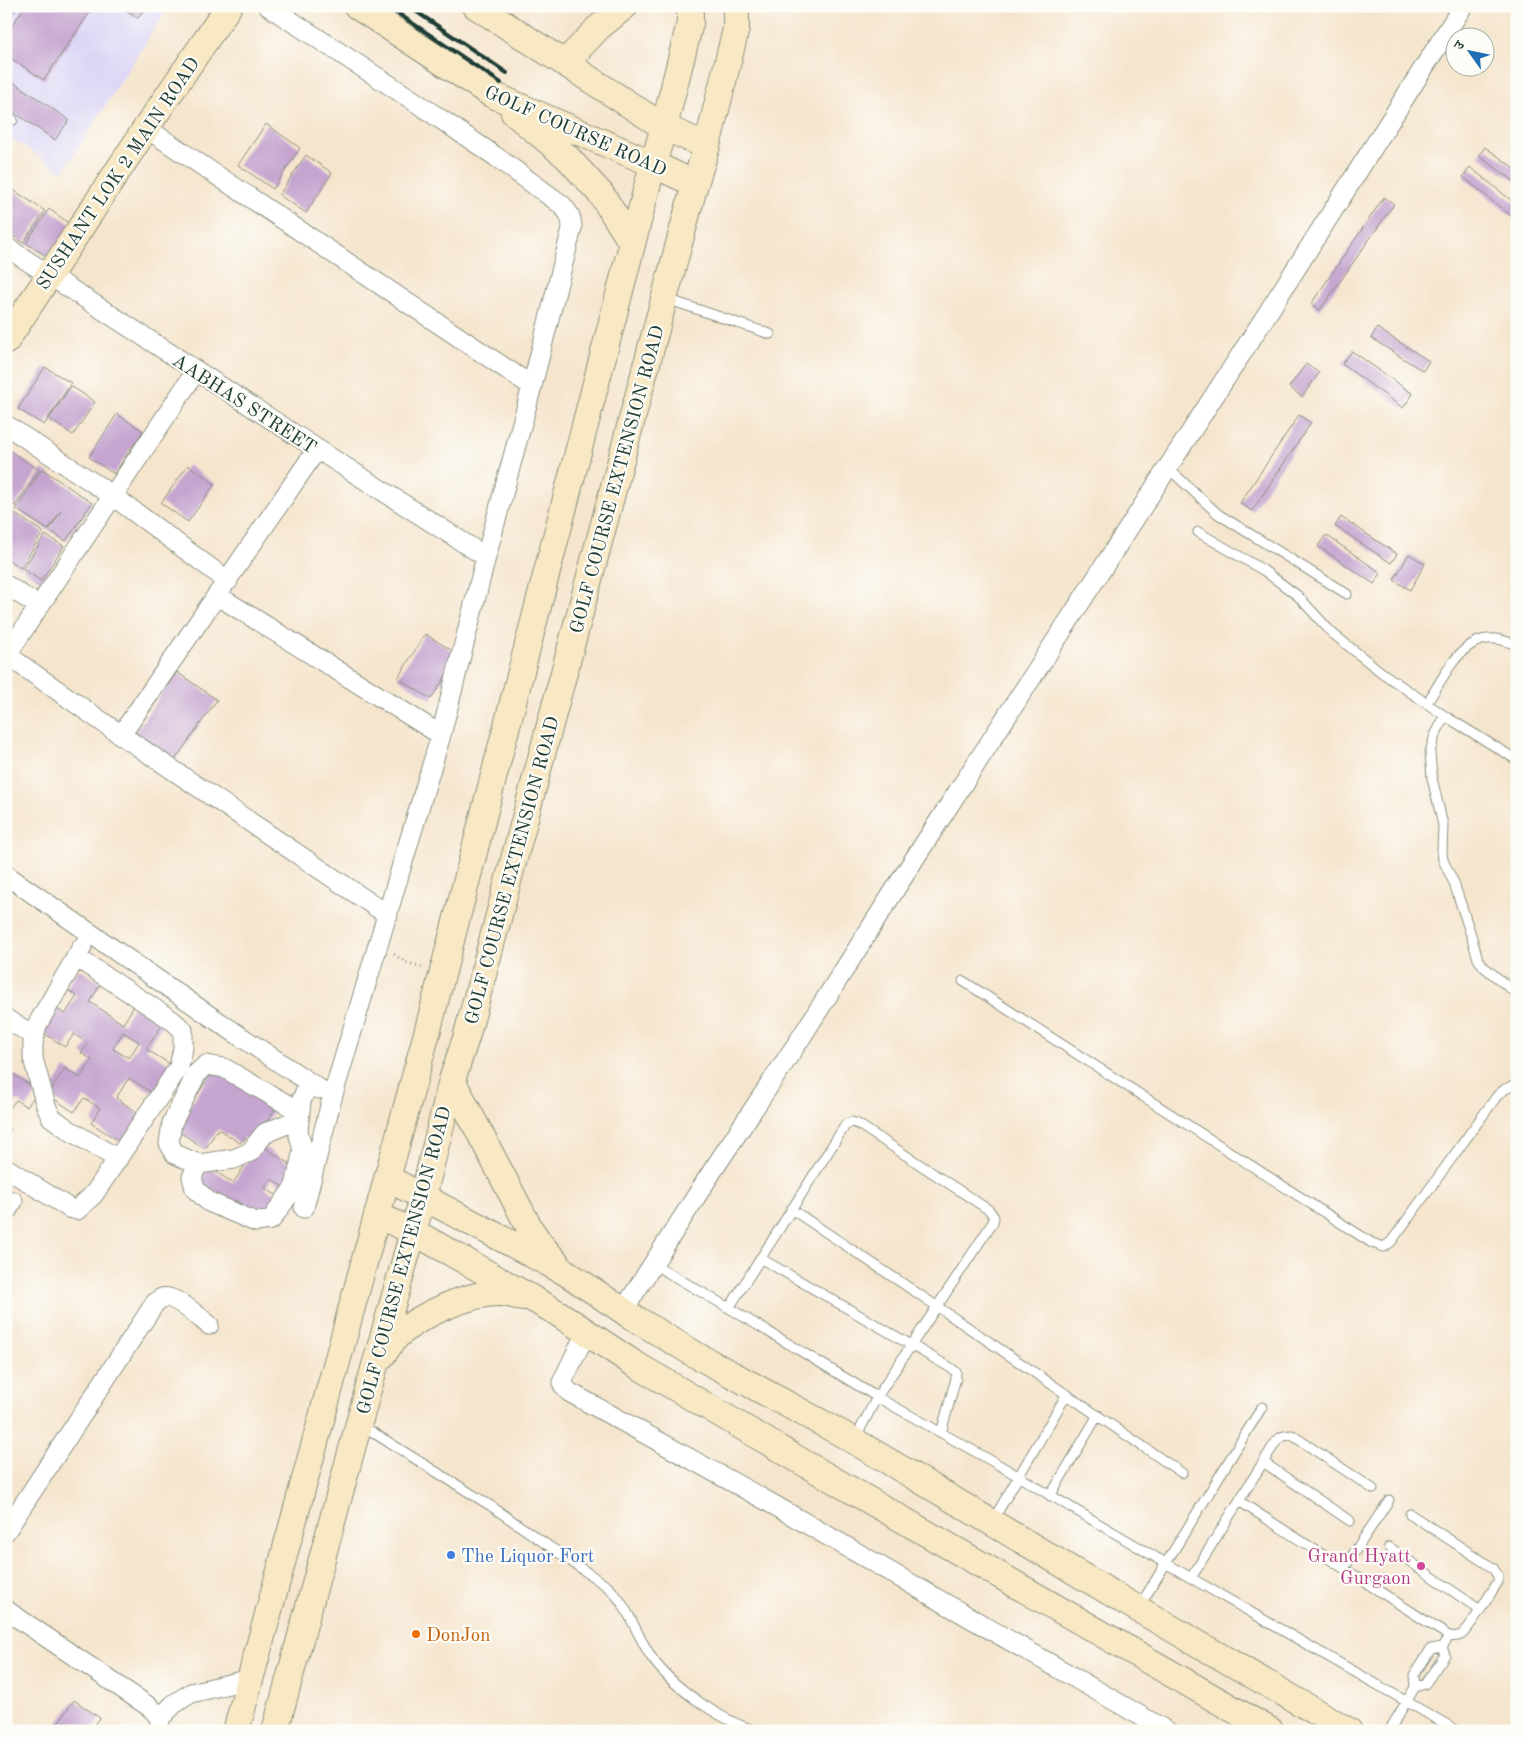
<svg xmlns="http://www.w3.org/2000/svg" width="1523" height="1737" font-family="'Old Standard TT','Noto Serif Devanagari',serif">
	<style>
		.built { fill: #dcd6f6 }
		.building { fill: #c5a5d0; fill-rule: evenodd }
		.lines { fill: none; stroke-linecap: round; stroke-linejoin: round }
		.lane-casing { stroke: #8a9180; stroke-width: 11 }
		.street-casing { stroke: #8a9180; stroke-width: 21 }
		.secondary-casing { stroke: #8a9180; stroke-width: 28 }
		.path { stroke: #8a9180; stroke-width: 3; stroke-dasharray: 1 4; stroke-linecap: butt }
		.lane { stroke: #fff; stroke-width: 9 }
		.street { stroke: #fff; stroke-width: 19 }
		.secondary { stroke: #f8e8c3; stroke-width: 26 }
		.rail { stroke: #1f3d34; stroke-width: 4 }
		.shop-dot { fill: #3f7fe0; stroke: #fdfcf7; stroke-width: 2 }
		.hotel-dot { fill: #d1479c; stroke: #fdfcf7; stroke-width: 2 }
		.food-dot { fill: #e8710a; stroke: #fdfcf7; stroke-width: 2 }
		.labels { text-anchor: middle; stroke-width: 4.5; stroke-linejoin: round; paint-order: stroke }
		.street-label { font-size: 19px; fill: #1f3d34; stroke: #fdfcf7 }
		.shop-label { font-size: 19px; fill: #366cbe; stroke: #fdfcf7; text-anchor: start }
		.hotel-label { font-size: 19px; fill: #b23c85; stroke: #fdfcf7; text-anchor: end }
		.food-label { font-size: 19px; fill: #c56008; stroke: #fdfcf7; text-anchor: start }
	</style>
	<rect width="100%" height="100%" fill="#fdfcf7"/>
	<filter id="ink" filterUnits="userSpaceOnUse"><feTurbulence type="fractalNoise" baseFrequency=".02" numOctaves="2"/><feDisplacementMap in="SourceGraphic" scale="10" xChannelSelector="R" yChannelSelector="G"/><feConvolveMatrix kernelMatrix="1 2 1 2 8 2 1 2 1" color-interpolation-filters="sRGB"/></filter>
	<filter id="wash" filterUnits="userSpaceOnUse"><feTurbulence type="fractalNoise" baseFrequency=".0096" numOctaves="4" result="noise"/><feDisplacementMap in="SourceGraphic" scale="20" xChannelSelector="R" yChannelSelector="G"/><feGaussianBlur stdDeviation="1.12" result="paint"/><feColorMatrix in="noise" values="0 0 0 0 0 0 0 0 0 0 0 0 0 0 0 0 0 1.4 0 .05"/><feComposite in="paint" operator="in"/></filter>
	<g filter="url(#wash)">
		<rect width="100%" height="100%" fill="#f5e5cd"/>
		<path class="built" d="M6 6H169L63 172 6 135Z"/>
		<g id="blocks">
			<path class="building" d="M6 6H18L6 24Z
				M25 6H94L44 80 6 55V35Z
				M120 6H146L138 18Z
				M6 77 69 120 55 140 6 107Z
				M266 124 300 148 273 189 238 165Z
				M1485 147 1517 170V183L1479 156Z
				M306 155 332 173 306 213 279 195Z
				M1470 167 1517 205 1516 220 1463 177Z
				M6 185 45 211 23 243 6 231Z
				M1384 197 1394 204 1320 310 1311 304Z
				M49 209 73 226 51 259 26 243Z
				M1377 328 1429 361 1423 371 1371 338Z
				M1352 351 1413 394 1403 408 1342 364Z
				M1306 364 1319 373 1302 397 1289 387Z
				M45 367 71 383 44 425 18 409Z
				M71 386 95 402 73 435 49 419Z
				M117 414 143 431 114 474 89 457Z
				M1299 415 1311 423 1252 511 1240 503Z
				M9 450 39 470 15 506 6 500V454Z
				M188 465 215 484 188 522 161 503Z
				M42 469 92 503 66 541 49 530 61 511 48 530 16 509Z
				M6 506 13 510 6 520Z
				M12 512 43 532 21 568 6 558V521Z
				M1341 517 1397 554 1391 563 1335 526Z
				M45 535 64 546 41 581 23 569Z
				M1326 535 1381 573 1374 584 1318 546Z
				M1409 554 1425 564 1410 590 1394 580Z
				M425 634 459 655 431 699 398 678Z
				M177 672 217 700 175 760 135 732Z
				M79 969 101 983 90 1002 123 1024 134 1006 163 1024 146 1049 173 1066 154 1094 129 1078 116 1098 141 1115 122 1143 91 1123 100 1108 84 1098 74 1112 48 1095 65 1068 80 1078 92 1060 81 1053 88 1044 74 1034 65 1047 39 1030 54 1007 65 1014 77 996 66 989ZM123 1032 139 1042 129 1058 113 1049Z
				M6 1057 13 1061 9 1071 38 1091 27 1107 16 1100 6 1113Z
				M214 1069 275 1109 253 1142 245 1137 240 1143 218 1129 205 1149 175 1129Z
				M6 1126 11 1129 6 1136Z
				M259 1144 298 1169 285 1188 271 1179 265 1188 279 1197 263 1218 235 1200 229 1208 197 1187 209 1167 233 1183Z
				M74 1700 100 1718 91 1731H67L57 1724Z"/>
		</g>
	</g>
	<g filter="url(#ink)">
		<use href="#blocks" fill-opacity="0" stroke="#8a9180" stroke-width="1"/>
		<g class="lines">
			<g class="lane-casing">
				<path id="lane" d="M6 116 13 120
					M667 299 770 334
					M1168 468 1218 514 1347 594
					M1198 532 1263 570 1298 596 1332 633 1381 672 1445 716 1517 760
					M1427 703C1449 669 1468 620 1517 646
					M1445 716 1435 735 1430 752 1432 778 1443 825 1442 851 1443 860 1454 883 1471 935 1478 959 1484 967 1517 994
					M963 981 1372 1243 1384 1247 1391 1242 1497 1096 1505 1089 1517 1084
					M791 1209 938 1307 1182 1473
					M760 1258 951 1368 956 1372V1378L941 1433
					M653 1264 729 1308 877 1397 999 1465 1191 1578 1458 1731
					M729 1308 846 1124 852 1122 858 1124 989 1210 994 1217 993 1222 877 1397 855 1439
					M361 1425 491 1506 608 1587C629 1606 636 1635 652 1658 672 1687 723 1722 757 1731
					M1263 1462 1350 1521
					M1050 1496 1098 1415
					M1239 1501 1449 1636C1454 1637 1457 1637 1461 1635 1470 1629 1491 1592 1498 1582V1576L1493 1568 1410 1514
					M993 1520 1067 1394
					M1389 1547 1480 1610
					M1344 1568 1389 1500
					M1191 1578 1272 1448C1278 1438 1281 1435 1292 1435L1373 1489
					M1139 1607 1262 1407
					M1415 1687 1425 1684 1445 1655 1442 1647
					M1389 1731 1415 1687 1414 1675 1431 1649 1442 1647 1449 1636"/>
			</g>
			<g class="street-casing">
				<path id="street" d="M268 6 414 101 495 156 562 205C569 213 572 218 572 228L532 386 486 557 441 735 332 1098 304 1208
					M146 128 532 386
					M6 247 317 449 486 557
					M6 425 113 496 228 581
					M6 585 39 606
					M218 596 441 735
					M7 655 121 735 388 915
					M6 656 196 371
					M121 735 317 449
					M6 875 210 1016 319 1089
					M82 947 37 1025 33 1043V1058L46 1106 51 1117 69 1130 118 1159
					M6 1019 35 1036
					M300 1112 224 1068 206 1065 197 1073 172 1123 169 1143 175 1154 198 1164 192 1177 195 1189 209 1202 256 1222 271 1220 295 1186 303 1150 298 1132 301 1101 309 1083
					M198 1164 234 1159 250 1152 265 1133 299 1119
					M6 1168 69 1208 77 1210 94 1194 179 1067 183 1048V1030L173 1021 76 957
					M6 1212 13 1201
					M623 1311 713 1170 802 1036 915 858 1260 325 1463 6
					M586 1333 563 1380V1385L569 1392 767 1501 1167 1731
					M6 1531 155 1303C158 1301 159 1299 162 1298 174 1294 200 1318 209 1325
					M6 1610 151 1708 160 1718 159 1731
					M160 1718 174 1704 191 1693 250 1679"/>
			</g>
			<g class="secondary-casing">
				<path id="secondary" d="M357 6 491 94 653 164 695 184
					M476 6 664 127 707 146
					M565 63 598 28 625 6
					M514 113 566 156 601 194 632 243
					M6 341 146 128 229 6
					M452 1080 530 1229 541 1245 556 1262
					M387 1178 565 1272 631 1316 696 1355 844 1435 1138 1609 1349 1731
					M377 1215 412 1231 556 1312 633 1363 804 1463 1271 1731
					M380 1358C386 1351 391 1342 397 1336 420 1315 468 1293 500 1293 507 1293 515 1296 523 1297
					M236 1731 428 1029 653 164 664 127 690 23V6
					M275 1731 368 1390 423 1197 452 1080 466 1038 695 184 707 146 736 29V6"/>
			</g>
			<path class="path" d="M394 954 405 962 424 968"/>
			<use href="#lane" class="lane"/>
			<use href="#street" class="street"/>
			<use href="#secondary" class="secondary"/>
			<path class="rail" d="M387 6 501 83
				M408 6 507 73"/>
		</g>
	</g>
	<circle class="shop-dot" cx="451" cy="1555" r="5"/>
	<circle class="hotel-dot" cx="1421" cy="1566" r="5"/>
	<circle class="food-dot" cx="416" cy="1634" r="5"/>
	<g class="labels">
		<g class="street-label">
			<text transform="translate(576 130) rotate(24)" y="7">GOLF COURSE ROAD</text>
			<text transform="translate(117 173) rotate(-56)" y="7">SUSHANT LOK 2 MAIN ROAD</text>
			<text transform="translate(245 403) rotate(33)" y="7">AABHAS STREET</text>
			<text transform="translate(616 479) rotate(-75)" y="7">GOLF COURSE EXTENSION ROAD</text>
			<text transform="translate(511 870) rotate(-75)" y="7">GOLF COURSE EXTENSION ROAD</text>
			<text transform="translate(403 1260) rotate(-75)" y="7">GOLF COURSE EXTENSION ROAD</text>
		</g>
		<g class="shop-label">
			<text x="461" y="1562">The Liquor Fort</text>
		</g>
		<g class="hotel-label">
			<text x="1411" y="1562">Grand Hyatt<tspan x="1411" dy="22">Gurgaon</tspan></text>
		</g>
		<g class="food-label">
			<text x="426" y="1641">DonJon</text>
		</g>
	</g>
	<rect width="1523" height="1737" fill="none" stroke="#fdfcf7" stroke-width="25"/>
	<g transform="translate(1470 52) rotate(303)"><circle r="24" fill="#fdfcf7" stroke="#a4b0a9"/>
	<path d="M0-4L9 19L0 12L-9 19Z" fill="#1f6fb2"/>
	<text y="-8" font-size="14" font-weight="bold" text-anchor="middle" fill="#1f3d34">उ</text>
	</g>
</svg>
